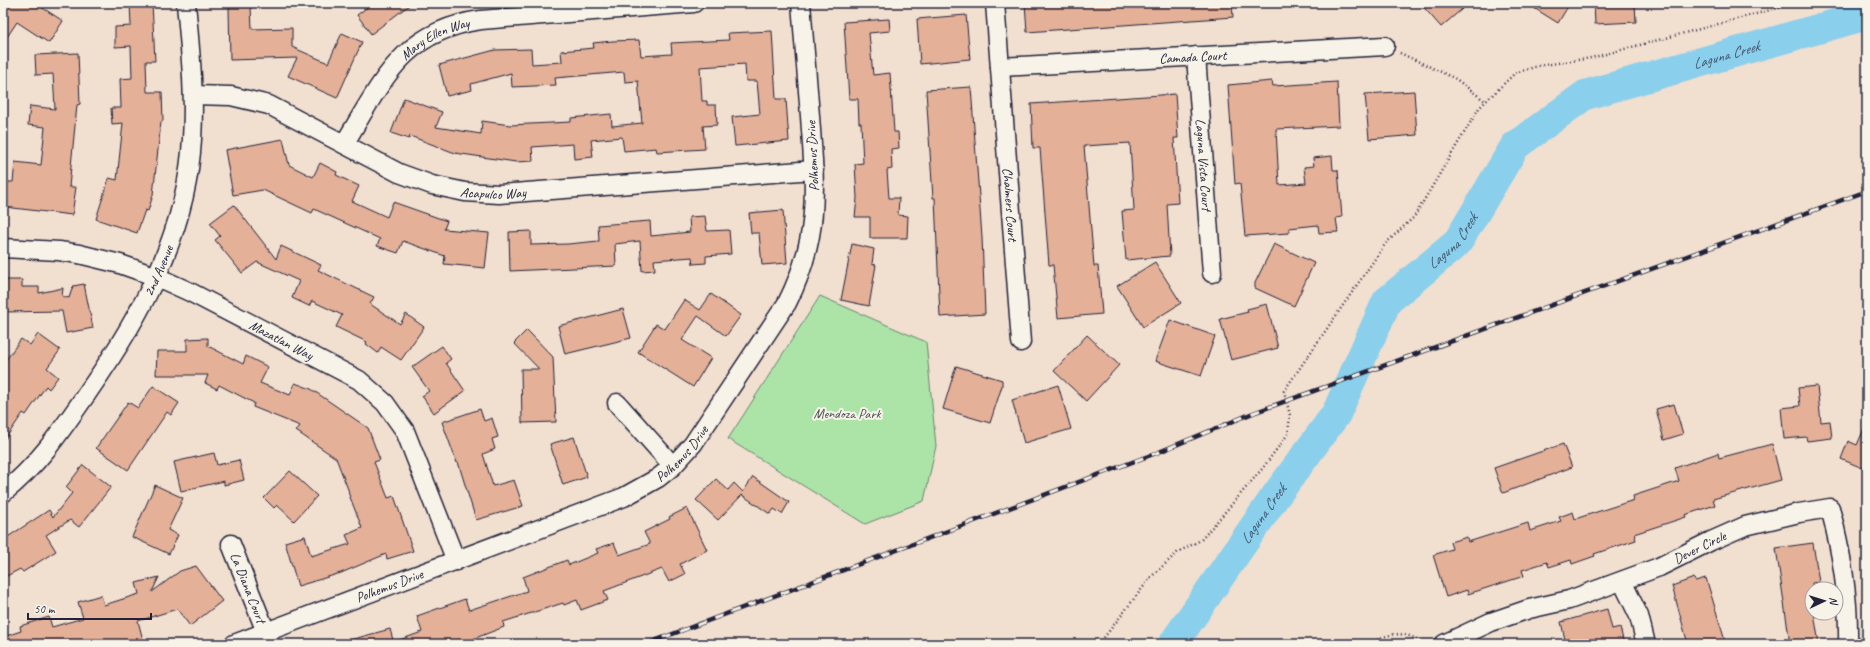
<svg xmlns="http://www.w3.org/2000/svg" width="1870" height="647" font-family="Caveat,sans-serif">
	<style>
		.green { fill: #ace4a7; stroke: #678371 }
		.lines { fill: none; stroke-linecap: round; stroke-linejoin: round }
		.river { stroke: #8acfec; stroke-width: 30 }
		.building { fill: #e4b097; stroke: #22223b }
		.street-casing { stroke: #22223b; stroke-width: 21 }
		.path { stroke: #22223b; stroke-width: 2.5; stroke-dasharray: 1 3; stroke-linecap: butt }
		.street { stroke: #f7f3e8; stroke-width: 18 }
		.rail-casing { stroke: #22223b; stroke-width: 4.5 }
		.rail { stroke: #f7f3e8; stroke-width: 3; stroke-dasharray: 9; stroke-linecap: butt }
		.labels { text-anchor: middle; stroke-width: 4; stroke-linejoin: round; paint-order: stroke }
		.street-label { font-size: 14px; fill: #22223b; stroke: #f7f3e8 }
		.park-label { font-size: 14px; fill: #445256; stroke: #f7f3e8 }
		.water-label { font-size: 15px; font-style: italic; fill: #415670; stroke: #f7f3e8 }
	</style>
	<rect width="100%" height="100%" fill="#f1dfd0"/>
	<filter id="ink" filterUnits="userSpaceOnUse"><feTurbulence type="fractalNoise" baseFrequency=".025" numOctaves="2"/><feDisplacementMap in="SourceGraphic" scale="8" xChannelSelector="R" yChannelSelector="G"/><feConvolveMatrix kernelMatrix="1 2 1 2 8 2 1 2 1" color-interpolation-filters="sRGB"/></filter>
	<g filter="url(#ink)">
		<path class="green" d="M820 296 926 342 936 446 924 501 865 524 728 439Z"/>
		<g class="lines">
			<path class="river" id="s1" d="M1173 644 1277 494 1336 414 1387 301 1457 243 1515 146 1585 95 1867 15"/>
		</g>
		<path class="building" d="M3 3H35L63 21 49 43 17 22 3 43Z
			M130 3H152L155 61H146L147 92H162L163 121 161 122 153 195 148 211 145 210 137 233 96 219 109 178 117 180 123 123 112 124 111 108H121L120 79 132 78 131 46 115 47V27L131 26Z
			M373 3H412L371 34 357 15Z
			M1025 3H1232L1233 17 1027 32Z
			M1420 3H1469L1441 27Z
			M1526 3H1570L1558 23Z
			M1594 3H1635L1636 22 1595 24Z
			M251 6 252 29 292 28V47L328 63 342 33 362 42 337 98 288 76 297 58 230 60 229 7Z
			M966 15 970 59 920 64 917 19Z
			M889 19 890 31 869 33 873 75 890 73 894 132H898L899 148 891 149 892 169 887 170 889 198H899L898 215 908 216 907 238H870V217H855L857 198 855 164 863 163 861 123H859L858 99H849L844 22Z
			M772 31 776 99H786L789 141 735 146 732 117 760 114 757 81H746L745 64 700 67 702 101H707V105H716L717 125 703 126 705 149 657 152 656 148 624 151 622 137 591 140 593 157 574 159 573 144 532 147 533 161 516 162 455 153 410 136 409 139 391 133 404 98 442 112 436 127 481 134 482 121 510 125 571 122V118L611 114 612 126 642 123 638 81 625 82 624 72 555 78 556 85 512 87 511 73 471 84 472 90 447 96 439 65 495 50 531 49 532 64 562 62 561 51 594 48 593 43 612 41 639 40 641 56 672 54 671 43 729 40 728 33Z
			M78 53 80 104 77 105 69 187H76L72 215 5 207 8 182H13L15 162 41 165 45 127 28 125 30 106 55 109 53 74 36 75 35 55Z
			M1272 81 1273 86 1337 82 1339 126 1276 129 1279 185 1306 183 1304 167 1314 166 1313 158 1332 156 1333 170H1338L1342 217 1336 218 1338 232 1319 233 1318 225 1289 228V233L1245 236 1240 183 1235 184 1228 85Z
			M971 87 982 237 985 314 940 317 935 198H933L926 90Z
			M1414 91 1417 135 1369 139 1365 94Z
			M1175 94 1178 138H1174L1178 203 1167 204 1170 256 1126 260 1122 211 1134 210 1130 143 1084 146 1094 266H1098L1102 314 1058 318 1053 265H1049L1040 148H1033L1031 104Z
			M283 139 289 165 313 177 320 163 337 172 336 175 359 186 352 201 387 217 393 202 447 221 444 229 489 233 485 268 444 264 445 256 403 241 398 253 377 246 380 239 314 209 312 213 263 190 233 195 225 150Z
			M234 205 276 259 281 246 321 265 318 270 374 297 370 304 400 324 406 314 424 327 401 360 381 347 378 353 366 344 367 342 336 327 342 315 312 301 309 306 292 298 299 281 257 262 242 273 215 240 220 236 210 223Z
			M783 210 787 263 762 265 759 233H751L749 213Z
			M705 216 707 231 729 230 731 254 706 256V263L693 264 692 257 654 260 655 270 642 271 640 241 615 244 616 266 510 271 509 232 531 231V245L568 244 599 241 598 225 650 221 651 236 690 232 689 217Z
			M852 244 874 249 872 264 876 265 869 306 841 300Z
			M1274 244 1314 263 1294 306 1255 288V283Z
			M1155 262 1181 303 1143 327 1117 286Z
			M3 280H22V287H39V293L63 288 62 296 69 298 73 286 84 284 93 328 66 333 62 311 3 312Z
			M711 294 741 315 726 336 698 316 682 340 711 358 693 387 638 352 656 324 665 329 684 300 700 310Z
			M1267 304 1278 348 1231 360 1220 319 1248 312 1247 309Z
			M623 309 631 338 565 354 558 326Z
			M1170 320 1215 336 1201 376 1155 361Z
			M527 330 553 357 556 422 522 423 521 369H539L514 343Z
			M38 334 60 350 47 368 58 377 49 389 46 386 26 415 23 413 3 442V364L21 339 30 345Z
			M1087 335 1119 365 1086 401 1054 371Z
			M208 338V346L243 364 246 356 268 367 260 383 290 395 295 383 311 389 368 428 380 460 374 462 388 498 394 496 413 551 387 559 386 554 341 573 298 586 285 542 305 536 311 556 350 544 346 535 362 528 348 492H349L336 458 296 431 300 426 253 407 254 403 219 385 217 389 205 383 208 375H156L157 351H187V339Z
			M442 346 451 359 446 363 465 391 434 413 422 396 429 391 412 367Z
			M956 366 1002 380V386L990 423 943 409Z
			M1058 385 1071 429 1024 443 1012 400Z
			M153 386 179 403 171 415 167 412 128 470 96 448 128 402 138 408Z
			M1817 386 1821 422 1830 421 1832 438 1807 441 1806 437 1784 439 1781 408 1800 406 1798 388Z
			M1674 404 1683 434 1664 440 1656 409Z
			M480 409 484 421 492 418 498 437 492 439 495 449 483 454 493 486 514 480 523 506 476 520 458 462 457 463 442 422Z
			M1867 422V470L1841 459 1848 441 1857 445Z
			M574 437 587 477 563 485 550 444Z
			M1563 444 1572 467 1503 493 1494 468Z
			M1772 444 1781 480 1713 499 1715 505 1685 515 1686 517 1634 534 1636 540 1594 554 1595 556 1572 564 1571 560 1549 567 1547 562 1522 570 1524 576 1468 594 1467 590 1446 597 1433 555 1452 549 1450 542 1467 537 1468 542 1528 523 1530 531 1561 521 1559 517 1573 512 1575 519 1634 500 1633 496 1679 481 1675 468 1718 453 1719 458Z
			M214 453 217 465 239 460 244 480 224 485V481L181 491 174 462Z
			M83 465 111 487 79 527 70 520 46 535 56 551 23 572 20 569 3 578V540L49 510 53 517 72 493 66 487Z
			M290 471 317 496 294 521 277 505 274 508 264 498Z
			M753 477 789 502 782 514 774 509 770 514 742 495 718 520 696 500 716 479 728 490 734 483 743 492Z
			M155 485 183 498 168 530 178 535 169 554 132 537Z
			M687 508 707 550 680 564 685 574 669 582 662 569 604 591 608 600 581 610 577 600 564 605 563 603 503 622 504 627 460 644H395L394 642 422 632 417 616 465 599 469 610 527 591 523 577 567 560 569 565 598 553 596 549 614 543 619 555 650 544 644 532 670 519 669 517Z
			M1813 543 1819 582 1812 583V613H1814L1819 644H1790L1776 548Z
			M196 566 222 601 190 626 177 609 138 621 143 640 128 644H3V637L21 631 20 626 49 617 52 627 83 618 78 602 101 595 104 605 139 594 136 583 159 577 152 592 180 571Z
			M1694 578 1695 581 1706 578 1726 644H1688L1672 586Z
			M1607 609 1612 629 1620 627 1624 644H1566L1561 622Z
			M390 629 394 644H351L350 640Z"/>
		<g class="lines">
			<g class="street-casing">
				<g id="street">
					<path id="s2" d="M995 3 1021 342"/>
					<path id="s3" d="M1196 56 1212 273"/>
					<path id="s4" d="M1000 67 1385 46"/>
					<path id="s5" d="M193 95 231 96 269 105 399 173 432 185 465 192 499 194 814 170"/>
					<path id="s6" d="M344 144C382 83 401 31 481 20L694 3"/>
					<path id="s7" d="M3 248 59 251 79 254 120 264 157 277 190 292 359 380 385 403 405 431 456 561"/>
					<path d="M617 403 673 466"/>
					<path id="s8" d="M3 493C38 466 63 428 88 392 141 316 187 233 192 139 195 93 190 48 186 3"/>
					<path id="s9" d="M231 544 266 632"/>
					<path d="M1622 581 1639 616 1646 644"/>
					<path id="s10" d="M234 644 624 497 658 478 673 466 693 444 787 303C821 236 815 187 810 116 807 78 804 41 801 3"/>
					<path id="s11" d="M1444 644 1491 622 1529 609 1569 600 1659 567 1711 541 1745 526 1799 513 1830 508C1842 553 1849 598 1848 644"/>
				</g>
			</g>
			<path class="path" d="M1400 53 1456 79 1485 101
				M1099 644 1151 577 1178 552 1201 540 1262 469 1288 434 1290 415 1284 391 1386 243 1414 217 1479 108 1515 73 1538 66 1591 58 1797 3
				M1371 644C1389 631 1407 631 1425 644"/>
			<use href="#street" class="street"/>
			<g class="rail-casing">
				<path id="rail" d="M646 644 1159 452 1253 413 1867 191"/>
			</g>
			<use href="#rail" class="rail"/>
		</g>
	</g>
	<g class="labels">
		<g class="street-label">
			<text dy="5" stroke="none"><textPath href="#s6" startOffset="143">Mary Ellen Way</textPath></text>
			<text dy="5" stroke="none"><textPath href="#s4" startOffset="193">Camada Court</textPath></text>
			<text transform="translate(812 156) rotate(-93)" y="5">Polhemus Drive</text>
			<text dy="5" stroke="none"><textPath href="#s3" startOffset="109">Laguna Vista Court</textPath></text>
			<text dy="5" stroke="none"><textPath href="#s5" startOffset="321">Acapulco Way</textPath></text>
			<text dy="5" stroke="none"><textPath href="#s2" startOffset="202">Chalmers Court</textPath></text>
			<text dy="5" stroke="none"><textPath href="#s8" startOffset="273">2nd Avenue</textPath></text>
			<text dy="5" stroke="none"><textPath href="#s7" startOffset="297">Mazatlan Way</textPath></text>
			<text dy="5" stroke="none"><textPath href="#s10" startOffset="490">Polhemus Drive</textPath></text>
			<text dy="5" stroke="none"><textPath href="#s11" startOffset="274">Dever Circle</textPath></text>
			<text dy="5" stroke="none"><textPath href="#s10" startOffset="166">Polhemus Drive</textPath></text>
			<text dy="5" stroke="none"><textPath href="#s9" startOffset="47">La Diana Court</textPath></text>
		</g>
		<g class="park-label">
			<text x="847" y="418">Mendoza Park</text>
		</g>
		<g class="water-label">
			<text dy="5" stroke="none"><textPath href="#s1" startOffset="843">Laguna Creek</textPath></text>
			<text dy="5" stroke="none"><textPath href="#s1" startOffset="495">Laguna Creek</textPath></text>
			<text dy="5" stroke="none"><textPath href="#s1" startOffset="158">Laguna Creek</textPath></text>
		</g>
	</g>
	<rect width="1870" height="647" fill="none" stroke="#f7f3e8" stroke-width="16"/>
	<rect x="8" y="8" width="1854" height="631" fill="none" stroke="#22223b" stroke-width="1.5" filter="url(#ink)"/>
	<g transform="translate(1824 601) rotate(86)"><circle r="19" fill="#f7f3e8" stroke="#a29fa3"/>
	<path d="M0-3L7 15L0 10L-7 15Z" fill="#22223b"/>
	<text y="-6" font-size="11" font-weight="bold" text-anchor="middle" fill="#22223b">N</text>
	</g>
	<path d="M28 613v6h123v-6" fill="none" stroke="#22223b" stroke-width="2"/>
	<text x="34" y="613" font-size="12" fill="#22223b" stroke="#f7f3e8" stroke-width="3" paint-order="stroke">50 m</text>
</svg>
